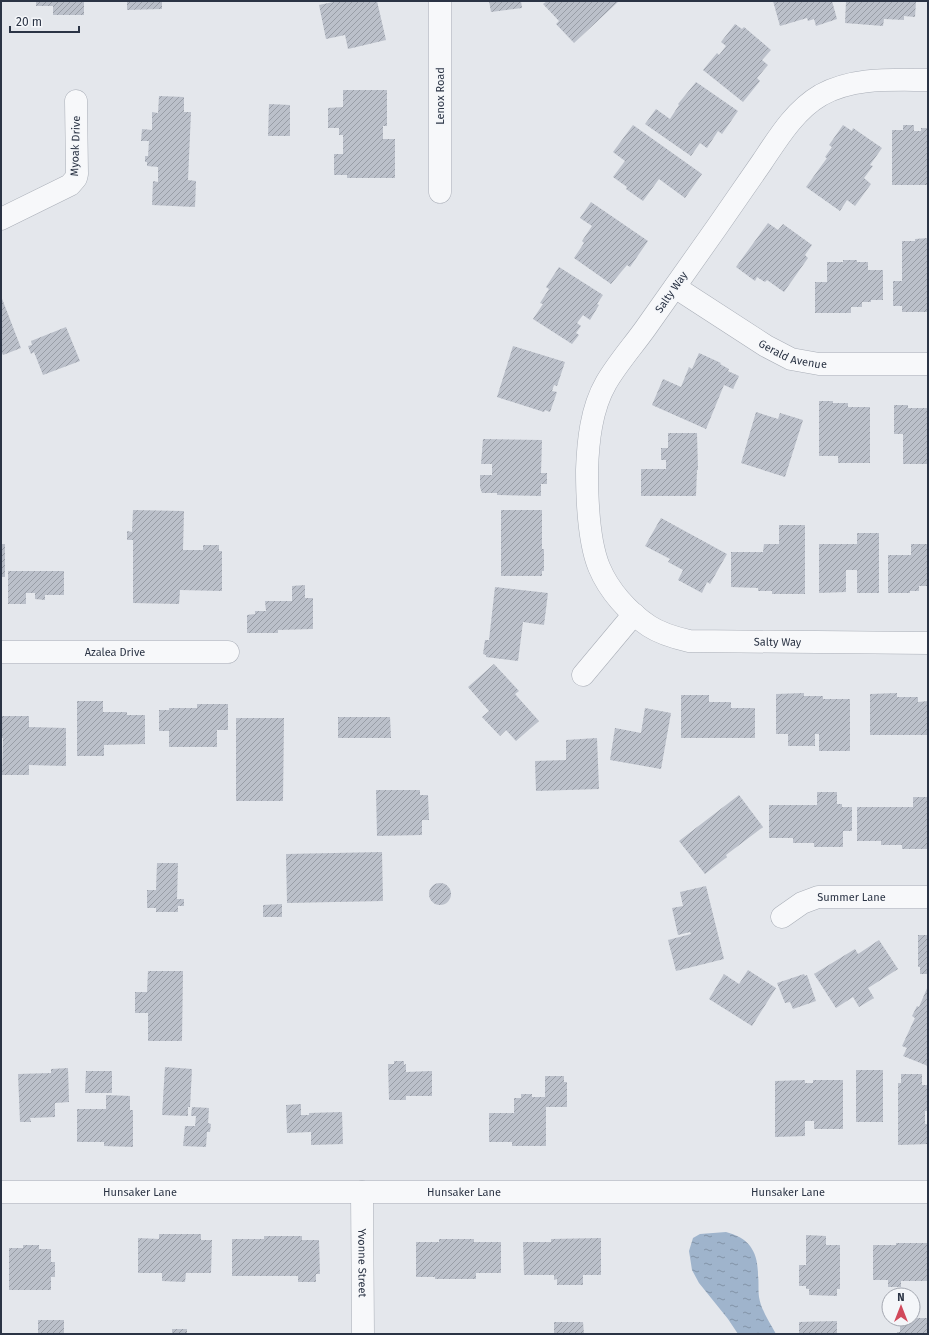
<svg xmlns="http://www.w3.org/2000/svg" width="929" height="1335" font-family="'Fira Sans',sans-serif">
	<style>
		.water { fill: url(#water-ripples) }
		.building { fill: url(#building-hatch) }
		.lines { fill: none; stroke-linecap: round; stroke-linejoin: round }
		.minor-casing { stroke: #a9aeb7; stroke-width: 23 }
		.tertiary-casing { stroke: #a9aeb7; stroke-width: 23 }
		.minor { stroke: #f7f8fa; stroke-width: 22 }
		.tertiary { stroke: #f7f8fa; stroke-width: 22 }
		.labels { text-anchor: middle; stroke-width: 3; stroke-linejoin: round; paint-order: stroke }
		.street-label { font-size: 11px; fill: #2b3445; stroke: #f4f6f9 }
	</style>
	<defs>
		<pattern id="water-ripples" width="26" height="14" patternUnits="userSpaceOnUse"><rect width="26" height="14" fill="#9fb4cc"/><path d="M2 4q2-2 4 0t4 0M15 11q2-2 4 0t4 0" fill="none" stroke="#8293a7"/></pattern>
		<pattern id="building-hatch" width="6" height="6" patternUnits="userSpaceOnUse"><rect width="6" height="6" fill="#bbc0ca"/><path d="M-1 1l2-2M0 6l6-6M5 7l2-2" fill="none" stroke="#989da6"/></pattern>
	</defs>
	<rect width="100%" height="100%" fill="#e4e7ec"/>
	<path class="water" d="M726 1232C749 1238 758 1251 758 1275 759 1282 758 1289 759 1297 761 1310 770 1323 776 1334H738L728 1319 699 1283 692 1270 689 1251 693 1238 700 1234Z"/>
	<path class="building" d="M36 1H84V15H53V6H36Z
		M127 1H162V9L127 10Z
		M338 1H377L386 40 348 49 345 35 326 39 319 5Z
		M489 1H521L522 8 491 12Z
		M547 1H619L574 43 556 24 559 21 543 4Z
		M773 1H832L837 19 816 26 814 19 808 21 807 18 780 26Z
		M846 1H916L915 17 904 16V20L884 19 883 26 845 23Z
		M735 24 742 29 744 27 771 50 762 60 768 65 757 78 760 81 743 102 703 70 717 53 719 55 726 46 721 42Z
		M696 82 738 111 722 134 718 131 707 148 700 143 691 156 645 124 656 109 670 119 679 105 678 104Z
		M343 90H387V126H383V139H395V178H347V175H334V154H343V135H339V128H328V108L343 107Z
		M159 96 184 97V112H191L188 180 196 181 195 207 152 205 153 181 158 182V167L147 166V162H145V156H148L149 141H141L142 129 152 130V112L158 113Z
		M269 104 290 105V136H268Z
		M633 125 702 174 685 198 659 179 643 201 626 189 627 187 613 177 625 161 613 152Z
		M843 125 852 131 853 128 882 148 870 165 873 166 864 178 871 184 855 206 847 200 840 211 806 187 827 158 825 157 832 147 829 145Z
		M903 125H914V131H921V128H928V185H892V130H903Z
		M591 202 648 241 630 267 627 265 611 284 574 258 584 243 582 241 592 226 580 218Z
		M768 223 778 230 783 224 812 245 805 255 808 258 784 292 767 280 765 282 757 277 755 281 736 267Z
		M928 238V312H902V306H893V281H902V241H915V239Z
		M843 260H857V262H868V270H883V300H871V302H862V307H851V313H815V282H827V262H843Z
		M559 267 603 295 597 304 599 305 590 320 583 315 577 323 581 326 576 333 579 335 572 344 533 319 543 304 540 303 549 289 546 287Z
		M1 296 21 348 3 355 1 351Z
		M66 327 80 361 43 375 34 352 31 354 28 346 32 345 31 341Z
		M513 346 565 362 557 386 554 385 552 391 557 392 550 412 545 410 544 412 497 397Z
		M699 353 721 363 720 364 729 369 728 371 739 376 733 389 724 385 706 429 652 405 663 379 681 387 689 367 692 369Z
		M819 401H833V403H848V407H870V463H838V456H819Z
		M894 405H908V408H928V464H903V434H894Z
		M756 412 778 419 780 413 803 420 785 477 741 463Z
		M668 433H697L698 470H697L696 496H641V469H666V460H661V448H668Z
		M483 439 542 440 541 473H547V484H541V496L497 495V493H482L480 487V475H492V464H481Z
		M133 510 184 511 183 550H203V545H219V551H222V591L180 590 179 604 133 603V540H127V531L132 532Z
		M501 510H542V549H544V571H542V576H501Z
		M661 518 727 554 710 584 707 582 702 593 678 580 683 570 668 562 670 559 645 546Z
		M779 525H805V594H772V591H758V588L731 587V552H763L764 544H779Z
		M857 533H879V593H857V570H846V592L819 593V544H857Z
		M1 544H5V577H1Z
		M911 544H928V586H919V591H910V593H888V555H911Z
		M8 571H64V595H45V600L35 599V593H26V604H8Z
		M305 585V598H313V629L278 630V633H247V615L255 614V611H266L265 601H292V586Z
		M495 587 548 593 544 625 523 622 518 661 486 657V655L483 654 485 640H489Z
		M494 664 519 691 515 694 539 721 516 741 506 730 500 736 482 717 489 711 468 687Z
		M804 693V696H823V699H850V751H819V734H815V746H788V734H776V694Z
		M897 693V697H918V702L928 701V735H870V694Z
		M681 695H709V702H731V708H755V738H681Z
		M77 701H103V712H127V715H145V744L104 745V756H77Z
		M197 704H228V730H217V747H169V731H159V710H169V708H197Z
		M645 708 671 713 661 769 610 760 615 728 641 733Z
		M1 716H29V727L66 728V766L29 765V775H2L3 738H1Z
		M338 717H390L391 738H338Z
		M236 718H284L283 801H236Z
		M597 738 599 789 536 791 535 761 566 760V740Z
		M376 790H420V795H428L429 820H422V835L377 836Z
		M817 792H837V804H842V807H852V831H843V847H814V843H793V838H769V805H817Z
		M739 795 763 827 726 855 727 857 705 874 679 841Z
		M913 797H928V849H902V845H881V841H857V807H913Z
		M382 852 383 901 287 903 286 854Z
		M157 863H178L177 899H184V906H178V912H156V908H147V890H156Z
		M429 894a11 11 0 1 1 22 0a11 11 0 1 1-22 0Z
		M706 886 724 959 676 971 668 940 691 934 690 932 678 935 672 908 683 906 680 892Z
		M282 904V917H263V905Z
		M918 935H928V974H920V967H918Z
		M879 940 898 969 868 988 874 998 859 1007 853 997 836 1008 814 974 855 949 858 954Z
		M748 970 776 988 752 1026 709 999 724 974 739 984Z
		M148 971H183L182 1041H148V1013H135V992H147Z
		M804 974 805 976 807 975 816 1001 793 1009 790 1002 785 1003 777 983Z
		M928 986V1066L903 1056 907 1048 902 1046 915 1018 912 1016 917 1006 919 1007Z
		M394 1061H404V1065L406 1064V1072L432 1071V1096H406V1100H389L388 1064H394Z
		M165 1067 192 1069 190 1107H188V1116L162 1115Z
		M68 1068 69 1102 55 1103V1117L30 1118 31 1122H20L18 1074 51 1073V1069Z
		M856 1070H883V1122H856Z
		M86 1071H112V1093H85Z
		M901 1074H922V1085H928V1111H925V1124H928V1144L898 1145V1083H901Z
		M545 1076H564V1082H567V1107H546V1146H512V1142H489V1113H514V1098H521V1094H532V1097H545Z
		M805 1080V1083H813V1080H843V1129H814V1121H805V1136L775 1137V1081Z
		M106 1095 130 1096V1110H133V1147L104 1146V1142H77V1109H106Z
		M301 1104V1115H309V1113L342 1112 343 1144 311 1145V1132L287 1133 286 1105Z
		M192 1107 209 1108 208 1123 211 1124 210 1132H207L206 1147 183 1146 185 1126H195L196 1116H191Z
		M159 1234H201V1240H212L211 1273H186L185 1282 162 1281V1273H138V1238L159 1239Z
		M806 1235 826 1236V1245H840V1289H837V1296L809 1295V1289H806V1286H799V1265H806Z
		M264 1236H302V1240H319L320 1274H316V1282H298V1276H232V1239H264Z
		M601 1238V1275H583V1285H557V1279L554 1280V1275H524L523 1242H551V1239Z
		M439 1239H474V1242H501V1273H476V1279H435V1277H416V1242H439Z
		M896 1243H928V1281H901V1287H888V1280H873V1245H896Z
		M23 1245H39V1249H51V1262H55V1277H51V1290H9V1248H23Z
		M913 1318H928V1334H897V1332H900V1319H913Z
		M38 1320H64V1334H38Z
		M837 1321V1334H799V1322Z
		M554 1322H583L584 1334H554Z
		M172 1329H187V1334H172Z"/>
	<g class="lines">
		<g class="minor-casing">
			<g id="minor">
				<path id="s1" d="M928 80C891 80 854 77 821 95 795 110 778 138 762 162 747 184 732 205 717 227 693 261 669 295 645 329 632 347 617 364 606 383 591 409 588 442 587 470 587 499 588 540 599 567 609 591 628 612 649 626 661 634 676 638 689 641L928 643"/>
				<path d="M440 192V1"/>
				<path d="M1 219 70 185 76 178 77 174 76 101"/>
				<path id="s2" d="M675 287 766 346 791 359 819 364H928"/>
				<path id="s3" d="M1 652H228"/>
				<path d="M583 675 634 614"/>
				<path id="s4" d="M782 917 802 903 818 897H928"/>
				<path id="s5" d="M362 1192 363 1334"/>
			</g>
		</g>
		<g class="tertiary-casing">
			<g id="tertiary">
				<path id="s6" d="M1 1192H928"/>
			</g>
		</g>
		<use href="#minor" class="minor"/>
		<use href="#tertiary" class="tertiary"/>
	</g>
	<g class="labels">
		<g class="street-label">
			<text transform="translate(440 96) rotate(-90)" y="4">Lenox Road</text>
			<text transform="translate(75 146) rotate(-88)" y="4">Myoak Drive</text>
			<text transform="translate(671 292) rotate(-55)" y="4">Salty Way</text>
			<text dy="4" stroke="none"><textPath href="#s2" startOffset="137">Gerald Avenue</textPath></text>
			<text dy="4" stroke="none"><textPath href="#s1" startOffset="868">Salty Way</textPath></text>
			<text dy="4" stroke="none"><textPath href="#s3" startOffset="114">Azalea Drive</textPath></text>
			<text dy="4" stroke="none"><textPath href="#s4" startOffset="75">Summer Lane</textPath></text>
			<text dy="4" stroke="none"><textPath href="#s6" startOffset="139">Hunsaker Lane</textPath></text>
			<text dy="4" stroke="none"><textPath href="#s6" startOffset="463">Hunsaker Lane</textPath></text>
			<text dy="4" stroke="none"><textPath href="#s6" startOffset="787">Hunsaker Lane</textPath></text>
			<text dy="4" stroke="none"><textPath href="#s5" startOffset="71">Yvonne Street</textPath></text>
		</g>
	</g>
	<rect width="929" height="1335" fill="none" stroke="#2b3445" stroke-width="4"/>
	<g transform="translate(901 1307)"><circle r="19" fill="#f4f6f9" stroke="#a4a8b1"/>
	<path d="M0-3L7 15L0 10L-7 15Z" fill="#d1495b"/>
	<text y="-6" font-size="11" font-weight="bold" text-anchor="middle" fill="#2b3445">N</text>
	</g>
	<path d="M10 26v6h69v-6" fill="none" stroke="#2b3445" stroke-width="2"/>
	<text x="16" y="26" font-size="12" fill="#2b3445" stroke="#f4f6f9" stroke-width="3" paint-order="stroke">20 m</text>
</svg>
